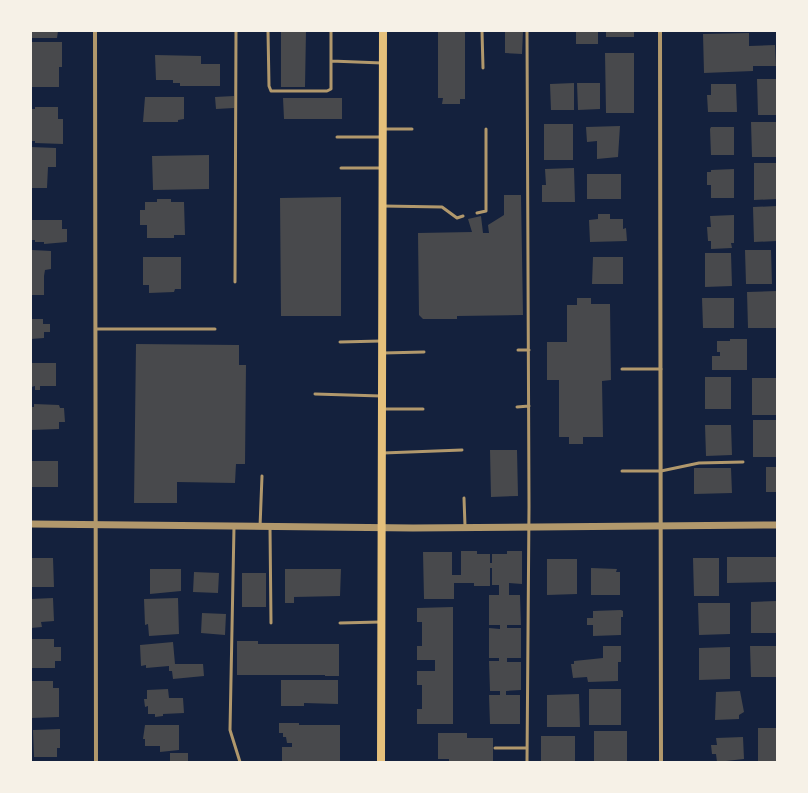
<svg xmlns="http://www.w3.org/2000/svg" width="808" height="793" font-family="'Exo 2',sans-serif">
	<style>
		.building { fill: #48494c }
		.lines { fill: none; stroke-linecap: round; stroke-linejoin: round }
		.service { stroke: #b1986c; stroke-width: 3 }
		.minor { stroke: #b1986c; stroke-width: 4 }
		.tertiary { stroke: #b1986c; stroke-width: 7 }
		.secondary { stroke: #e5c07b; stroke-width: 8 }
	</style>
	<rect width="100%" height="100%" fill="#14213d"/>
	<path class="building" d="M31 31H58L57 38H31Z
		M281 31H306L305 87H281Z
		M438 31H465V99H460V104H442L443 98H438Z
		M505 31H523L522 54 505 53Z
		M576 31H598V44H576Z
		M606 31H634V37H606Z
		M749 33V46L775 45 776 66H753V71L704 73 703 34Z
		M31 42H62V67H59V87H31Z
		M605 53H634V113H606Z
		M155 55 201 56V64H220V86H180V83H173V80H156Z
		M757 79H777V115H758Z
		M574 83V110H551L550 84Z
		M577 83H600V109L578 110Z
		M711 84H736L737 112H708L707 95H711Z
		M234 96V108L216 109 215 97Z
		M145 97H184V119L178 120V122H143Z
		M283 98H342V119H284Z
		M35 107H58V119H63V144L35 143V141H31V109H35Z
		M751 122H777V157H752Z
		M544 124H573V160H544Z
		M620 126 618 157 597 159V141L587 142 586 127Z
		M711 127H734V155H711L710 129Z
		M31 147 56 148V167H48L47 188H31Z
		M209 155V189L153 190 152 156Z
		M754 163H777V199L754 200Z
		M574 168 575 202H542V185H546L545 169Z
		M734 169V198H711V185H707V172H711V170Z
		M587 174H621V199H587Z
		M504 195H521L523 315 457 316V319H423L419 315 418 233 472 232 468 219 481 216 483 233H489L488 225 504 215Z
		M341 197V316H281L280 198Z
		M157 199H171V202H184L185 235H174V238H147V225H140V210H145V202H157Z
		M777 206V241L754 242 753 207Z
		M598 214H610V219H623V229L626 228 627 241 590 242 589 220 598 219Z
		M734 215V243H731L732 248 711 249V241H708L707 227H711L710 216Z
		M31 220H62V229H67V242L44 244V242H35V240H31Z
		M32 250 51 251V269L45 270 44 276V295H31Z
		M745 250H771L772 284H746Z
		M705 253H731L732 286 705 287Z
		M143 257H181V289H175L174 292 149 293V285H143Z
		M593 257H623V284H592Z
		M777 291V328H748L747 292Z
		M577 298H591V304H610L611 380 602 381 603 437H583V444H569V437H559V380H547V342H567V305H577Z
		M702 298H734V328H703Z
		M31 315 32 319H43V324H50V332H44V338L31 339Z
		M730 339H747V370H712V356H720V352H717V341H730Z
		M136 344 239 345V365H246L245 464H236L235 483 177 482V503H134Z
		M31 363H56V386H40V390H35V386L31 387Z
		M705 377H731V409H705Z
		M752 378H777V415H752Z
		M34 404 59 405 60 408H64L65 422H59V429L31 430V407H34Z
		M753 420H777V457H753Z
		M705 425H731L732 455 706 456Z
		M490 450H517L518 496 491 497Z
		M31 461H58V487H31Z
		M766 467H777V492H766Z
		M694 468H731L732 493 694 494Z
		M461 551H477V554H490V563H492V554H507V551H522V584L509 583V595H520L521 625H507V628H521V658H507V662H521V690L506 691V695H520V724H490L489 695H500V691H490L489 661H499V658H489V628L500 629V625H489V595H499V585H492V568H490V586H474V583H454V599H424L423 552H452V575H461Z
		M727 557H777V582L727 583Z
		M31 558H53L54 587H31Z
		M693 558H719V596H694Z
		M547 559H577V594L547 595Z
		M591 568 617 569 616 572H620V595H591Z
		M150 569H181V591L150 594Z
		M285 569H341L340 596 294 597V603H285Z
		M194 572 219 573 218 593 193 592Z
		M242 573H266V607H242Z
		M53 598 54 621 41 622 42 627 31 628V599Z
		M178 598 179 634 149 636 148 624 145 625 144 599Z
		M777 601V633H751V602Z
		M698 603H730V634L699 635Z
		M453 607V724H417V709H422V685H417V671H435V660H417V646H422V622H417V608Z
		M621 610 623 611V617H621V635L593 636V625H587V618H593V611Z
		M202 613 226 614 225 635 201 633Z
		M31 639H54V647H61V661H55V668H31Z
		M237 641H258V644H339V676H325V675H237Z
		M173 642 175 664H203L204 676 173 679 172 671H169V666L146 668V665L141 666 140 645Z
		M603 646H621V662H618V681L588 682 587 677 573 678 571 664H574V661L603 658Z
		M750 646H777V677H751Z
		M730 647V679L699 680V648Z
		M281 680H338V704L304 703V706H281Z
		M31 681H53V688H59V717L31 718Z
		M168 689 169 698H183L184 713 163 714V716L155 717V714H148V706L145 707 144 699H147V690Z
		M589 689H621V725H589Z
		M740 691 744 712 739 715V719L715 720 716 692Z
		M579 694 580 727H547V695Z
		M279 723H299V725H340V762H282V747H292V743H287L286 737H283V733H279Z
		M145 725H179V750L160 752V746H145V739H143Z
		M758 728H777V762H758Z
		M60 729V748H57V757H34L33 730Z
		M594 731H627V762H594Z
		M438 733H467V738H493V762H449V759H438Z
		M541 736H575V762H541Z
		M743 737 744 759 717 762 716 754H712L711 745H717L716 738Z
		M170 753H188V762H170Z"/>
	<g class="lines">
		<path class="service" d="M268 31 269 86 271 91H327L331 89V61L382 63
			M331 31V61
			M482 31 483 68
			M384 129H412
			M337 137H382
			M341 168H381
			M383 206 442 207 457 218 463 216
			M477 213 486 211V129
			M235 282 236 31
			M96 329H215
			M340 342 381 341
			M518 350H529
			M383 353 424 352
			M622 369H661
			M315 394 381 396
			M517 407 529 406
			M383 409H423
			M383 453 462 450
			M622 471H661L699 463 743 462
			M464 498 465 526
			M234 527 230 730 240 762
			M260 527 262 476
			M270 527 271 623
			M340 623 380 622
			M495 748H527
			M527 762 529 507 527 31"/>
		<path class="minor" d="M95 31 96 762
			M660 31 661 762"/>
		<path class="tertiary" d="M31 524 413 528 777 525"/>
		<path class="secondary" d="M381 762 383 31"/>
	</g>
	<rect width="808" height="793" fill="none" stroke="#f6f1e7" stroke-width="64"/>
</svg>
